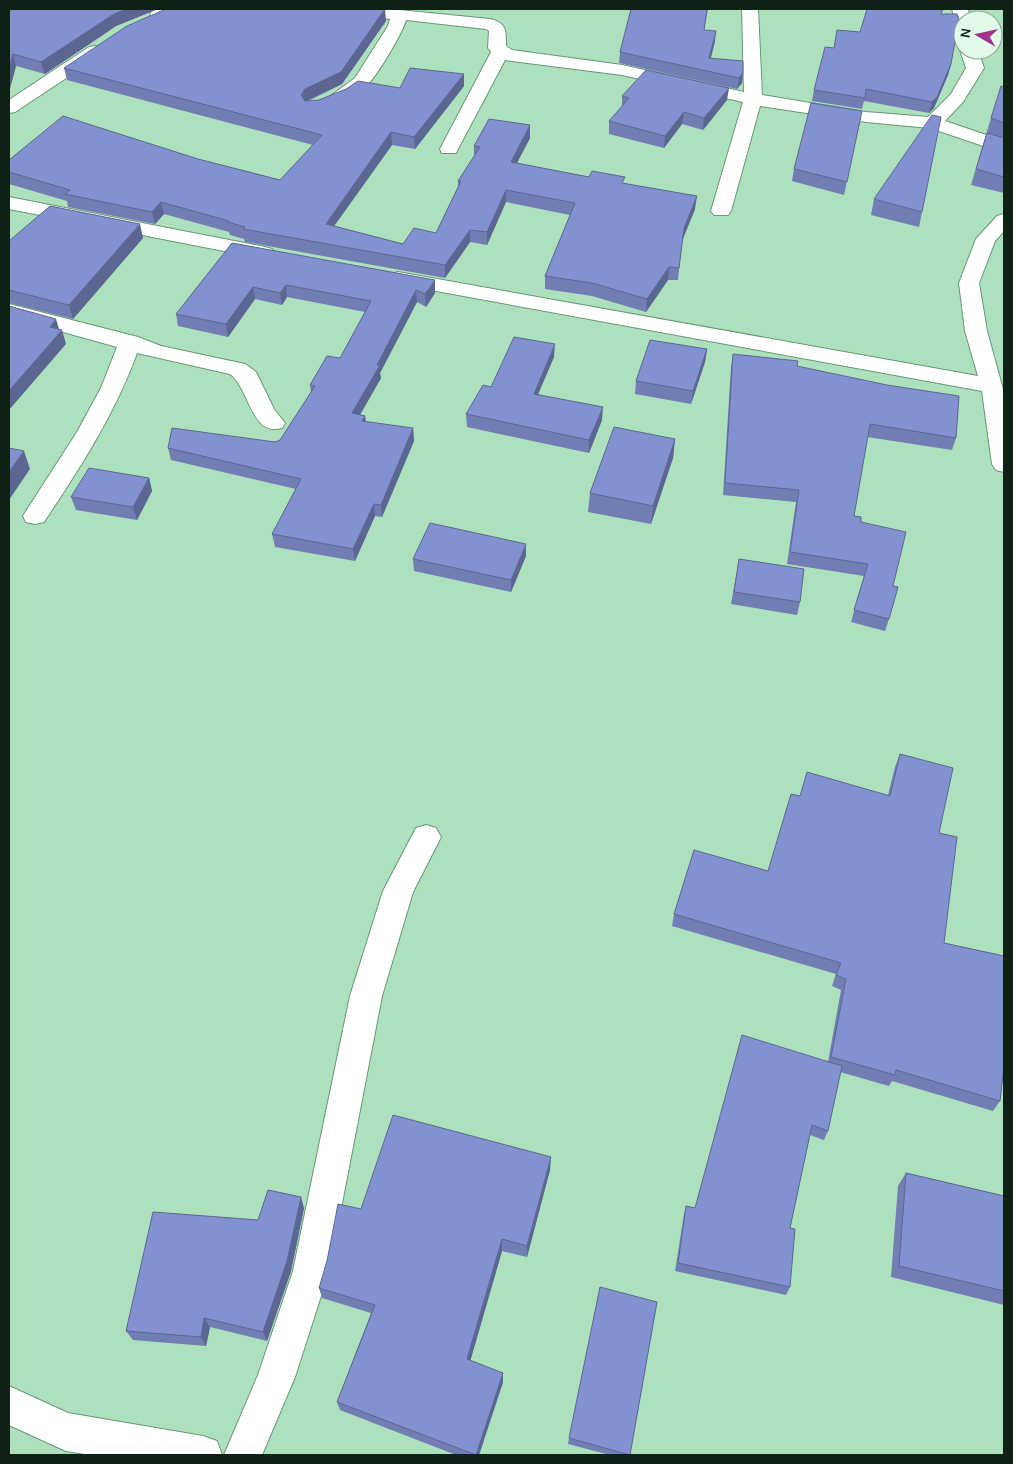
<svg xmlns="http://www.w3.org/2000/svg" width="1013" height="1464" font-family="Karla,sans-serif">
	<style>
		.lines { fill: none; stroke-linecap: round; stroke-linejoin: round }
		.minor-casing { stroke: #679776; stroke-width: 2 }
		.minor { fill: #fff; fill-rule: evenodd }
		.wall { fill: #727db3 }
		.shaded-wall { fill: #5c6692 }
		.building { fill: #8491d0; stroke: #5c6692 }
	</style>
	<rect width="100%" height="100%" fill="#ade0bd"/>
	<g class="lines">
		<g class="minor-casing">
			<path id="minor" d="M152 9H168L164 20H152L150 16Z
				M334 9H389L490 19C507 23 506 31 506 46L512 50 622 65 744 92 742 9H758L762 95 866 112 928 117 951 94 966 68 960 50 963 46V50H978L984 68 963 102 945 121 1004 141V153L930 128 866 122 760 106 731 211 728 215H714L711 211 743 102 622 75 505 60 458 149 456 153H442L440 149 491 52 488 48 489 31 486 29 406 20C403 32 377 76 368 84 359 94 338 109 325 106L322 102 355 78 388 26 390 19 342 14 336 13Z
				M952 9H968L970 20H963V30L957 29Z
				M95 46 101 47 104 51 101 55 15 112 9 113V100L89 47Z
				M9 197 265 247 272 249 275 253 272 257 265 259 9 209Z
				M1004 214V231L995 241 979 283 987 331 1004 393V472L996 470 992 464 982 391 398 284 391 282 388 278 391 274 398 272 978 376 965 331 959 283 976 239 997 216Z
				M9 304 138 337 161 346 245 364 256 372 274 409 285 423 282 428C251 437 250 389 230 374L137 353C115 414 80 468 44 522L35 524 26 522 23 516 77 432 101 388 117 347 9 317Z
				M426 825 436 828 441 837 413 892 382 996 329 1271 295 1377 262 1455H224L258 1375 293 1271 350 996 383 891 416 828Z
				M9 1386 68 1413 203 1436 217 1441 222 1455H91L66 1451 9 1425Z"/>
		</g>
		<use href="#minor" class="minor"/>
	</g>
	<path class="wall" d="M9 9H158L116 26 45 74 16 66 9 92Z
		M631 9H708L704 30 715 41 711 58 743 73 742 83 737 89 619 63 620 52Z
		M943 14 951 64 948 75 934 108 929 113 864 101 862 109 812 101 814 90 834 48 837 30 860 32Z
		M386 21 342 84 308 101 319 100 400 88 464 74V86L415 149 392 145 334 226 403 244 436 233 458 187V181L474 156V146L530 138 517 163 624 184 695 209 682 241 678 280H668L646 312 592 296 545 289V276L570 215 506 202 487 245 470 242 445 278 245 242 244 239 230 235 229 232 164 214 155 224 68 207 67 201 9 184V160L198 159 280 180 313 145 67 80 64 68Z
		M1004 87V193L971 185 991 118Z
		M622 96 727 100 703 130 682 124 664 148 609 134V121L622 107Z
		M862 111 844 195 792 181 794 169Z
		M874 199 922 212 919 227 871 215Z
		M143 238 73 319 9 303V241Z
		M232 243 435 293 426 307 417 302 380 373 381 378 360 415 365 416 366 422 413 428 414 441 382 517 375 516 355 561 275 547 272 534 296 489 171 460 168 448 275 442 280 440 311 393 310 385 340 358 365 312 287 297 282 305 255 299 228 337 178 326 176 314Z
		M707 349 705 362 691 404 635 394 636 381Z
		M733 354 797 366 956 438 952 450 867 437 854 516 861 522 893 586 889 619 885 631 851 622 864 576 787 564 796 502 723 495 731 367Z
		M554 357 538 394 602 420 589 453 467 427 466 414 491 387Z
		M675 439 673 458 651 524 588 512 590 493Z
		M149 478 152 491 137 520 76 510 71 497Z
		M526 556 511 592 414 571 413 559Z
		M739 559 800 602 797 615 731 604Z
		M900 754 939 833 944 943 1004 956V1077H1003L1000 1101 993 1111 892 1081 889 1086 840 1072 828 1131 824 1140 810 1135 790 1228V1287L786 1295 675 1271 684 1214 686 1206 695 1208 828 1062 841 990 832 986 836 974 672 926 674 914 768 871 800 796 888 795 895 767Z
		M550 1170 527 1257 502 1251 470 1361 503 1373V1382L479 1455H456L340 1410 337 1402 371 1313 322 1298 319 1288 361 1209Z
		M906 1173 1004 1196V1305L891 1277 898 1186Z
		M304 1208 291 1271 267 1341 210 1327 206 1346 133 1340 126 1331 258 1220Z
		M657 1302 630 1455H610L568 1444 569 1438Z"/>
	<path class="shaded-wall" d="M127 9H158L116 26 45 74 41 62 114 14Z
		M385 9 386 21 342 84 306 101 302 107 301 95 305 89Z
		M716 31 715 41 708 68 709 58Z
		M13 54 16 66 9 92V68Z
		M951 64 948 75 934 108 929 113 932 102Z
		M743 73 742 83 737 89 739 78Z
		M464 74V86L415 149 414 137Z
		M729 88 727 100 703 130 704 118Z
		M684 112 682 124 664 148 665 136Z
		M530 125V138L511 174V162Z
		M391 132 392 145 327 236 326 224Z
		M506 190V202L487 245V232Z
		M697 196 695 209 682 241 684 228Z
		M161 202 164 214 155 224 152 212Z
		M140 224 143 238 73 319 69 305Z
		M470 230V242L445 278V265Z
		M669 267 668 280 646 312 647 299Z
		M435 280V293L426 307 425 294Z
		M286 285 287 297 282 305 280 293Z
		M253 287 255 299 228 337 226 324Z
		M416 290 417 302 380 373 381 378 354 425 352 413Z
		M56 319 60 332 62 330 66 344 9 410V391L50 327Z
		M555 344 554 357 533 406 534 394Z
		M707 349 705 362 691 404 693 391Z
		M603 407 602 420 589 453V440Z
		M365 416 366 428 362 421Z
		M413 428 414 441 382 517 381 505Z
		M675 439 673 458 651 524 653 506Z
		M24 451 30 469 9 500V472Z
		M149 478 152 491 137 520 133 507Z
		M374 504 375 516 355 561 353 549Z
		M526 544V556L511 592V580Z
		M551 1157 550 1170 527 1257V1246Z
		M301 1197 304 1208 291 1271 267 1341 263 1332Z
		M502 1239V1251L468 1369 467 1359Z
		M204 1318 210 1327 206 1346 201 1337Z
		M503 1373V1382L479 1455H476Z"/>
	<path class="building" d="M9 9H127L114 14 41 62 13 54 9 68Z
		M166 9H385L341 72 305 89 301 95 305 101 319 100 346 89 358 81 400 88 410 68 464 74 414 137 391 132 326 224 403 244 414 228 436 233 461 181H458L480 147 474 146 489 119 530 125 511 162 589 177 592 171 625 177 622 183 697 196 684 228 679 268 669 267 647 299 592 283 545 276 575 203 506 190 487 232 470 230 445 265 243 229 245 227 228 222 229 221 161 202 152 212 65 194 70 190 9 172V160L63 116 198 159 280 180 322 135 64 68 127 26Z
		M631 9H707L704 30 716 31 709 58 743 61V73L739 78 620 52Z
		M867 9H943L941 14H957L959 19 951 64 937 97 932 102 866 89 865 98 814 90 825 47 834 48 837 30 860 32Z
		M646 70 729 88 704 118 684 112 665 136 609 121 629 98 622 96Z
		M1001 86 1004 87V123L991 118Z
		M811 103 862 111 847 182 794 169Z
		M932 115 941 117 922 212 874 199Z
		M987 133 1004 138V177L976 169Z
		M50 206 140 224 69 305 9 290V241Z
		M232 243 435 280 425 294 416 290 377 365H380L352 413 365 416 362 421 413 428 381 505 374 504 353 549 272 534 301 479 168 448 172 428 275 442 280 440 315 386 310 385 327 356 340 358 371 301 286 285 280 293 253 287 226 324 176 314Z
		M9 306 56 319 50 327 62 330 9 391Z
		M514 337 555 344 534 394 603 407 589 440 466 414 483 385 491 387Z
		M650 340 707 349 693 391 636 381Z
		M733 354 798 361 797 366 887 385 959 396 956 438 870 424 854 516 861 517V522L906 532 893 586 898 587 889 619 854 610 868 564 790 552 799 490 725 483Z
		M614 427 675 439 653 506 590 493Z
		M9 448 24 451 9 472Z
		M89 468 149 478 133 507 71 497Z
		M430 523 526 544 511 580 413 559Z
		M739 559 804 569 800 602 734 592Z
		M900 754 953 768 939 833 957 837 944 943 1004 956V1066L1000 1101 896 1070 895 1075 831 1057 846 979 836 975 841 963 674 914 694 850 768 871 791 794 800 796 807 772 890 796Z
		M742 1035 842 1066 828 1131 812 1125 790 1228 795 1229 790 1287 678 1263 686 1206 695 1208Z
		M393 1115 551 1157 527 1246 502 1239 467 1359 503 1373 476 1455 337 1402 375 1305 319 1288 327 1261 338 1204 361 1209Z
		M906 1173 1004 1196V1291L899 1266Z
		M268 1190 301 1197 287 1261 263 1332 204 1318 201 1337 126 1331 153 1212 258 1220Z
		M600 1287 657 1302 630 1455 569 1438Z"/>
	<rect width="1013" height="1464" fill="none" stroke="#0e2115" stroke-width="20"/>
	<g transform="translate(978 35) rotate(279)"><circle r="24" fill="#e1fae8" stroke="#8da394"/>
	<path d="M0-4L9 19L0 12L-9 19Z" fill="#a03190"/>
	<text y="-8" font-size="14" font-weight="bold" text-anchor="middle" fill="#0e2115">N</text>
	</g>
</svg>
